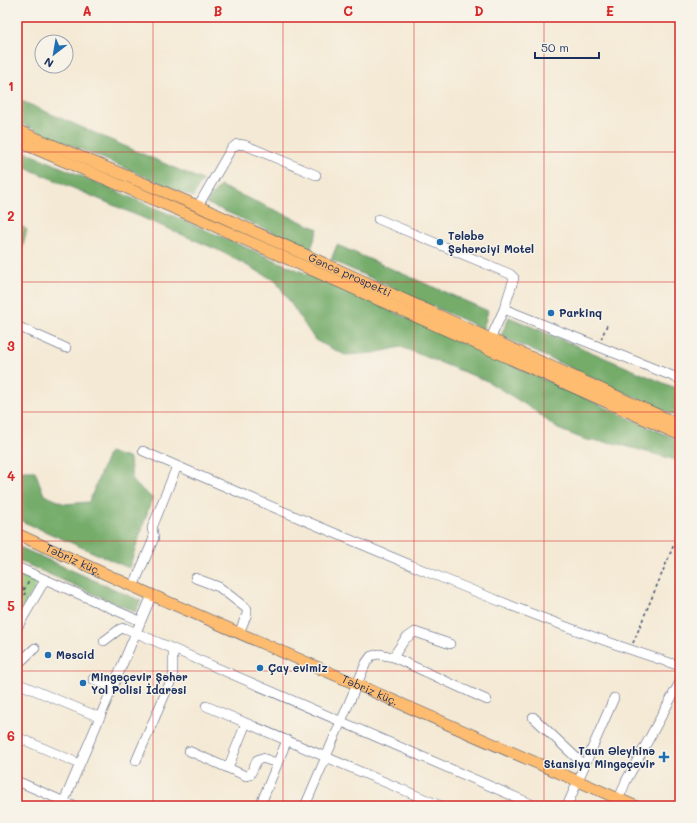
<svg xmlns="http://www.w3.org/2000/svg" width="697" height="823" font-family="Mali,sans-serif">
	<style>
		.green { fill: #92c77a; stroke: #567b6c }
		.forest { fill: #75ac6a; stroke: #486e64 }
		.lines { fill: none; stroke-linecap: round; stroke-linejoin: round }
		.minor-casing { stroke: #3c4b70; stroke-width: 10 }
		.major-casing { stroke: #3c4b70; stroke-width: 12 }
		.path { stroke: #3c4b70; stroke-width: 1.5; stroke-dasharray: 3 3; stroke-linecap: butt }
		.minor { stroke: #fff; stroke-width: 9 }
		.major { stroke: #fdbc6f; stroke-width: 11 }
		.grid { fill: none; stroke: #d62828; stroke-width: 1; stroke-opacity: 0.55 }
		.poi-dot { fill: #1f6fb2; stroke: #f7f3e8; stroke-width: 1.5 }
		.labels { text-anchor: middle; stroke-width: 3; stroke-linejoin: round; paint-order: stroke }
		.poi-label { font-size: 11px; font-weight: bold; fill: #1b2f5e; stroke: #f7f3e8; text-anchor: start }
		.street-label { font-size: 11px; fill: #1b2f5e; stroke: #f7f3e8 }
		.neatline { fill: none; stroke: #d62828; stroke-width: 1.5 }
		.grid-label { font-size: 13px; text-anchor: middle; font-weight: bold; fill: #d62828 }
	</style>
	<rect width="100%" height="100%" fill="#f7f3e8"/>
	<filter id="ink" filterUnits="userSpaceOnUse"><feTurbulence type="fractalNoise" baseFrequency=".025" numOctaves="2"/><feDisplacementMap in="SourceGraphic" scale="8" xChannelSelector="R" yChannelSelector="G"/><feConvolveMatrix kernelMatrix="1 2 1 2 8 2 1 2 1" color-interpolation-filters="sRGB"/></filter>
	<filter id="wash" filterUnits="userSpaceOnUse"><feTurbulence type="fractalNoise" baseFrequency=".012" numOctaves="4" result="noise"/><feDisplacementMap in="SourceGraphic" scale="16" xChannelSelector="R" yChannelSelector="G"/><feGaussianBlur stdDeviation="0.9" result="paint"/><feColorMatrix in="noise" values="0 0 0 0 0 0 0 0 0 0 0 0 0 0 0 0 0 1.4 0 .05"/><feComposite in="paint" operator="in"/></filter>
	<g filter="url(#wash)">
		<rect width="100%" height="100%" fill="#f4e9d4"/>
		<path class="green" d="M17 574 37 583 17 618Z"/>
		<path class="forest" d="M17 99 202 180 193 197 17 122Z
			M17 148 399 314 680 441V461L614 443 586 440 558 429 531 408 487 381 401 347 374 353 345 355 315 340 276 281 218 250 17 164Z
			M220 186 318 229 311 249 206 203Z
			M17 222 27 230 21 253 17 255Z
			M337 245 488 311 483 329 331 260Z
			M509 317 680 390V418L501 336Z
			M109 452 130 459 132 481 152 498 129 568 17 519V471H35L44 495 65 504 89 502Z
			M17 546 141 601 135 612 17 560Z"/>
	</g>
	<g filter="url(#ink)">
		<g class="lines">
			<g class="minor-casing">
				<path id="minor" d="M198 206 231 149 237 144 245 145 316 175
					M378 219 510 274 514 278 504 309
					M17 326 66 348
					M488 344 504 309 680 379
					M143 451C238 493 334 533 430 573 512 607 595 639 680 666
					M17 567 140 621
					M195 578 219 587 247 609V614L239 633
					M133 587 154 538 152 528 177 466
					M17 628 45 580
					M104 641 120 629 125 628 536 806
					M393 657 487 700
					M17 665 35 648
					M93 679 112 687
					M17 683 99 717
					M206 706 441 806
					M533 717 584 765
					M17 737 80 764
					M189 751 246 776 250 775 257 760 262 758 277 763
					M136 761 173 676V649
					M228 768 246 723
					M17 781 74 806
					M62 806 152 595
					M260 806 287 740
					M305 806 366 663 371 656 379 654 393 657 405 639 415 632 450 644
					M567 806 614 698
					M616 806 626 781 680 682"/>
			</g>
			<g class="major-casing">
				<g id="major">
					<path id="s1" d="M17 130 198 206 680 425"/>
					<path d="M17 141 192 216 680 435"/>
					<path id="s2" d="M17 534 152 595 635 806"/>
				</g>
			</g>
			<path class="path" d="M601 339 607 325
				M17 584 24 590 25 595
				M24 590 29 581
				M633 643 680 530"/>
			<use href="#minor" class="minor"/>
			<use href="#major" class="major"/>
		</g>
	</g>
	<path class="grid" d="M153 17V806M283 17V806M414 17V806M544 17V806M17 152H680M17 282H680M17 412H680M17 541H680M17 671H680"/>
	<g class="poi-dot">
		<circle cx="440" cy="242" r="4"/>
		<circle cx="551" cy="313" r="4"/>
		<circle cx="48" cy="655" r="4"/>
		<circle cx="260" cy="668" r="4"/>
		<circle cx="83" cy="683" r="4"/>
		<path d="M662 751h4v4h4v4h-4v4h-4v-4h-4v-4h4z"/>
	</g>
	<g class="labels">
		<g class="poi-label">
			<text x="448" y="240">Tələbə<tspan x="448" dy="13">Şəhərciyi Motel</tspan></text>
			<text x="559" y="317">Parkinq</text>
			<text x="56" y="659">Məscid</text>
			<text x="268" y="672">Çay evimiz</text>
			<text x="91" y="681">Mingəçevir Şəhər<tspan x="91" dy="13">Yol Polisi İdarəsi</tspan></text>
			<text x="655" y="755" text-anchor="end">Taun Əleyhinə<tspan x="655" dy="13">Stansiya Mingəçevir</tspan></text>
		</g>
		<g class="street-label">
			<text dy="4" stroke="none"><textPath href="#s1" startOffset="363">Gəncə prospekti</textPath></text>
			<text dy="4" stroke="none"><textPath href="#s2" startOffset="62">Təbriz küç.</textPath></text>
			<text dy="4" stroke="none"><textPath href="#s2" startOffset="386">Təbriz küç.</textPath></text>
		</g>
	</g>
	<rect width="697" height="823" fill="none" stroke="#f7f3e8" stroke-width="44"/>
	<g transform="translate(54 54) rotate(211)"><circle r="19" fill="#f7f3e8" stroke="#9fa5b1"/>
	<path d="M0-3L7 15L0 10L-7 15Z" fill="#1f6fb2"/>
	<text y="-6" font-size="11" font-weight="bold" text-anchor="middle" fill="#1b2f5e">N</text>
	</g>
	<path d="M535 52v6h64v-6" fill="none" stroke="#1b2f5e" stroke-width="2"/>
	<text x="541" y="52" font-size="12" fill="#1b2f5e" stroke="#f7f3e8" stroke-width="3" paint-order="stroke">50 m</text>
	<rect x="22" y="22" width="653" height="779" class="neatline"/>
	<g class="grid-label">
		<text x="87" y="16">A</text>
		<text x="218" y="16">B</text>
		<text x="348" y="16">C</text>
		<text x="479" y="16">D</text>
		<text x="610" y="16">E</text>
		<text x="11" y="91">1</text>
		<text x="11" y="221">2</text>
		<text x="11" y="351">3</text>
		<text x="11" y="481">4</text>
		<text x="11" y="611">5</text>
		<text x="11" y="741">6</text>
	</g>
</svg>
